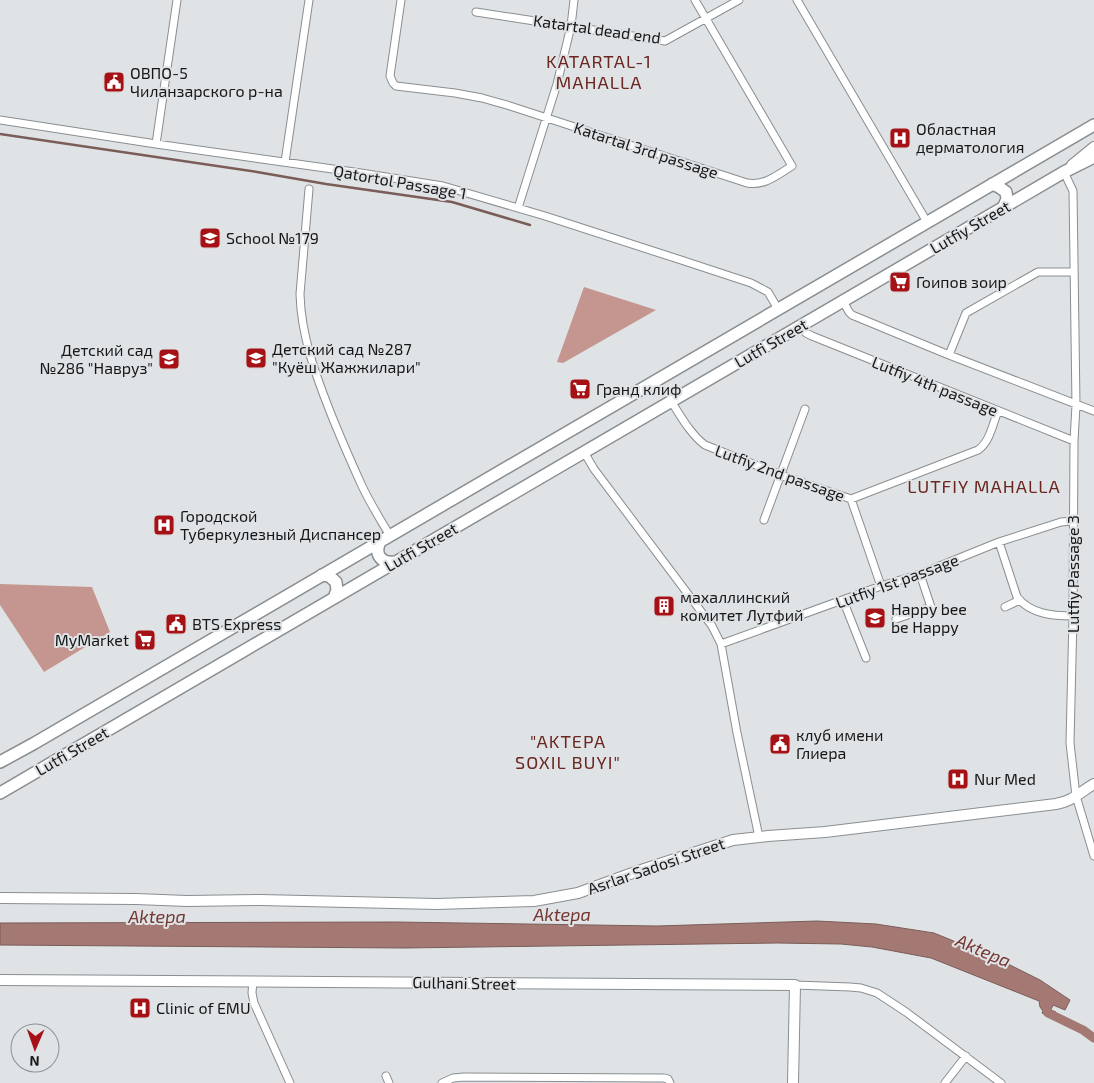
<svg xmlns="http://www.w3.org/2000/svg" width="1094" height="1083" font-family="'Exo 2',sans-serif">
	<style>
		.forest { fill: #c4968f }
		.water { fill: #a57973; stroke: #7a5c58 }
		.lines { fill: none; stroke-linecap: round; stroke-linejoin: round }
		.stream { stroke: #7a5c58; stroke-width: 2.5 }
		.canal { stroke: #a57973; stroke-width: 9 }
		.street-casing { stroke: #8a8e90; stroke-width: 9 }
		.secondary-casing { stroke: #8a8e90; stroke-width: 12 }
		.primary-casing { stroke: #8a8e90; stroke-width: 14 }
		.street { stroke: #fff; stroke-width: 7 }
		.secondary { stroke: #fff; stroke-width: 10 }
		.primary { stroke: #fff; stroke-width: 11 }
		.labels { text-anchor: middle; stroke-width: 4; stroke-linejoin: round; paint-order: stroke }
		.street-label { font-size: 16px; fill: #161718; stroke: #dfe3e6 }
		.poi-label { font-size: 16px; fill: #161718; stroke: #dfe3e6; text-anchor: start }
		.neighbourhood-label { font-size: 18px; letter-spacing: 1px; fill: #6b2620; stroke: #dfe3e6 }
		.water-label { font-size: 18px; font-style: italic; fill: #743731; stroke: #dfe3e6 }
	</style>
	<rect width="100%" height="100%" fill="#dfe3e6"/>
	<path class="forest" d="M584 287 656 310 563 363 557 362Z
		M0 584 92 587 110 632 44 672 0 605Z"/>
	<path class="water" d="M817 921 876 924 934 933 1000 960 1040 980 1070 1000 1065 1010 1053 1005 1051 1010 1056 1012 1052 1019 1042 1013 1043 1011 1040 1007 1039 1001 931 958 872 947 841 944 777 943 404 948 0 945V923L396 922 657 926Z"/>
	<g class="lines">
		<path class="stream" d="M0 134 257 172 326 184 452 202 530 225"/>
		<path class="canal" d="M1047 1008 1048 1013 1083 1030 1094 1038"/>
		<g class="street-casing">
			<path id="street" d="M401 0 390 76 393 83 396 86 455 93 482 98 510 106 747 183C765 186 777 175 792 166L695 0
				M797 0 927 222
				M476 12 665 41 739 0
				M0 120 156 144 361 173 443 186 545 216 678 259 751 283 768 292 778 309
				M156 144 177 0
				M285 162 309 0
				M1064 172 1073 191 1076 405 1074 441 1073 616 1070 743 1076 796 1094 856
				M309 189 300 294C301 337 317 379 333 419 342 441 352 464 362 486 370 503 380 519 390 536
				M518 208 557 84 571 26 574 0
				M843 301 849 312 852 315 949 355 1094 411
				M800 326 806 333 812 336 1074 441
				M949 355 966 313 1038 272H1073
				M671 401C680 415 691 435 705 445L781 475 851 499 978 450C990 442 993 423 998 411
				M584 452 594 469 712 626 721 644 737 733 759 837
				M851 499 881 586
				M764 520 805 409
				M999 542 1017 597C1030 614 1053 616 1073 616
				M843 600 866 658
				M1005 607 1020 600
				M896 619 931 607 920 574
				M721 644 881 586 920 574 999 542 1061 522 1073 521
				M253 981 252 993 254 1003 290 1083
				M795 985 850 987 861 988 877 993 906 1012 1001 1083
				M386 1076 389 1083
				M442 1083 453 1078 464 1077 664 1078 668 1079 670 1083
				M945 1083 966 1056"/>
		</g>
		<g class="secondary-casing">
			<path id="secondary" d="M1072 165 1094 147
				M0 898 136 899 187 901 260 900 437 904 534 901 578 893 638 871 733 840 768 836 825 832 1056 804C1073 801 1080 792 1094 784
				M0 980 795 985 793 1083"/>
		</g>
		<g class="primary-casing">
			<path id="primary" d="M992 184 999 187 1006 192 1007 199 1004 206
				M380 542C374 554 381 564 395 562
				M322 575 329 576 336 582 337 590 334 598
				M0 762 33 744 1094 125
				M0 793 1064 172 1094 157"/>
		</g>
		<use href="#street" class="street"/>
		<use href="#secondary" class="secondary"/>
		<use href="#primary" class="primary"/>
	</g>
	<defs>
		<g id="civic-square" transform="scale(1.125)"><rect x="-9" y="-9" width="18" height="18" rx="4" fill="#a61115" stroke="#dfe3e6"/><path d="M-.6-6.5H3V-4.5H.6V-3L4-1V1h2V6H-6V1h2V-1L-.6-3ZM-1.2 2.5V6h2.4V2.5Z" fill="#fff"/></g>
		<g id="hospital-square" transform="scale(1.125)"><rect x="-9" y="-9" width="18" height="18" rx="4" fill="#a61115" stroke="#dfe3e6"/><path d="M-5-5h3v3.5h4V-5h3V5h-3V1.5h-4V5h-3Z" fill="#fff"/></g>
		<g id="school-square" transform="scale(1.125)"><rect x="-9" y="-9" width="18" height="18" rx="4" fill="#a61115" stroke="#dfe3e6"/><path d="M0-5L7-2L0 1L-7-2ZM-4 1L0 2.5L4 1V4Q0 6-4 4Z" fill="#fff"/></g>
		<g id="supermarket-square" transform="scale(1.125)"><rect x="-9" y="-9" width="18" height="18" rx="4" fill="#a61115" stroke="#dfe3e6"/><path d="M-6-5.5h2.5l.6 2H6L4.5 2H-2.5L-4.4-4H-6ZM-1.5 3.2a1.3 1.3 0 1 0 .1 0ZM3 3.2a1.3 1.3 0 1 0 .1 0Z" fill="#fff"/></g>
		<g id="building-square" transform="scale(1.125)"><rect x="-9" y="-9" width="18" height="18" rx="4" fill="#a61115" stroke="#dfe3e6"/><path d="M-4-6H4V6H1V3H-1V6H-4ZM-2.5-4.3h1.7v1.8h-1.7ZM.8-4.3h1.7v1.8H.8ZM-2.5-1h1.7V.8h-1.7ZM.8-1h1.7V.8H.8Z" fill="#fff"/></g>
	</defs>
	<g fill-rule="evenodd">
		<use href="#civic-square" x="114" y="82"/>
		<use href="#hospital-square" x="900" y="138"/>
		<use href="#school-square" x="210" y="238"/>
		<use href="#supermarket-square" x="900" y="282"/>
		<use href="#school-square" x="256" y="358"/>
		<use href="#school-square" x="169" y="359"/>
		<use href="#supermarket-square" x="580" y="389"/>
		<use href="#hospital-square" x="164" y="525"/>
		<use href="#building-square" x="664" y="606"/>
		<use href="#school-square" x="875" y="618"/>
		<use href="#civic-square" x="176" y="624"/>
		<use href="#supermarket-square" x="145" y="640"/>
		<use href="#civic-square" x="780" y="744"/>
		<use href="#hospital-square" x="958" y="779"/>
		<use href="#hospital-square" x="140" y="1008"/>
	</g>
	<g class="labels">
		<g class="street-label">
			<text transform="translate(597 29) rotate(8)" y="6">Katartal dead end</text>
			<text transform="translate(646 150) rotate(18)" y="6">Katartal 3rd passage</text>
			<text transform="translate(400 182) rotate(10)" y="6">Qatortol Passage 1</text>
			<text transform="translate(970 227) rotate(-30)" y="6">Lutfiy Street</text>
			<text transform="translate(771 343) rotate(-30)" y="6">Lutfi Street</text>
			<text transform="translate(935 386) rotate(22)" y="6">Lutfiy 4th passage</text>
			<text transform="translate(780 473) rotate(20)" y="6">Lutfiy 2nd passage</text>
			<text transform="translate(421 547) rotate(-30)" y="6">Lutfi Street</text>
			<text transform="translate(1073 574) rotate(-90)" y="6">Lutfiy Passage 3</text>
			<text transform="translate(897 581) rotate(-20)" y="6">Lutfiy 1st passage</text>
			<text transform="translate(72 751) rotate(-30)" y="6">Lutfi Street</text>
			<text transform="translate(656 866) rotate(-19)" y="6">Asrlar Sadosi Street</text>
			<text transform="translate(464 983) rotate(1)" y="6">Gulhani Street</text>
		</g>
		<g class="poi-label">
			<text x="130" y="79">ОВПО-5<tspan x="130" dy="18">Чиланзарского р-на</tspan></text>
			<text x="916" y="135">Областная<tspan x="916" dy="18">дерматология</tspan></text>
			<text x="226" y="244">School №179</text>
			<text x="916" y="288">Гоипов зоир</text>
			<text x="272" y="355">Детский сад №287<tspan x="272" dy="18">"Куёш Жажжилари"</tspan></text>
			<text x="153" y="356" text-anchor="end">Детский сад<tspan x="153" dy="18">№286 "Навруз"</tspan></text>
			<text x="596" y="395">Гранд клиф</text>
			<text x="180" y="522">Городской<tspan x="180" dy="18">Туберкулезный Диспансер</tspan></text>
			<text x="680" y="603">махаллинский<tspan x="680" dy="18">комитет Лутфий</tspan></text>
			<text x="891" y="615">Happy bee<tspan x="891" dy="18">be Happy</tspan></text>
			<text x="192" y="630">BTS Express</text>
			<text x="129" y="646" text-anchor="end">MyMarket</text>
			<text x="796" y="741">клуб имени<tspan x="796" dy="18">Глиера</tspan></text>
			<text x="974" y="785">Nur Med</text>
			<text x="156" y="1014">Clinic of EMU</text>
		</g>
		<g class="neighbourhood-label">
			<text x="599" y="68">KATARTAL-1<tspan x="599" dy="21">MAHALLA</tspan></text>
			<text x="984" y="493">LUTFIY MAHALLA</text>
			<text x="568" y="748">"AKTEPA<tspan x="568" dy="21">SOXIL BUYI"</tspan></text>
		</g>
		<g class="water-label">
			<text x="562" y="921">Aktepa</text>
			<text x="157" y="923">Aktepa</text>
			<text transform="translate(983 951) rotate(23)" y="6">Aktepa</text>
		</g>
	</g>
	<g transform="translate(35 1048) rotate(182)"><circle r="24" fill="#dfe3e6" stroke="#8f9194"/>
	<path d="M0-4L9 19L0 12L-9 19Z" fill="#a61115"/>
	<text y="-8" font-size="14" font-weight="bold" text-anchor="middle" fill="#161718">N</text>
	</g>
</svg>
